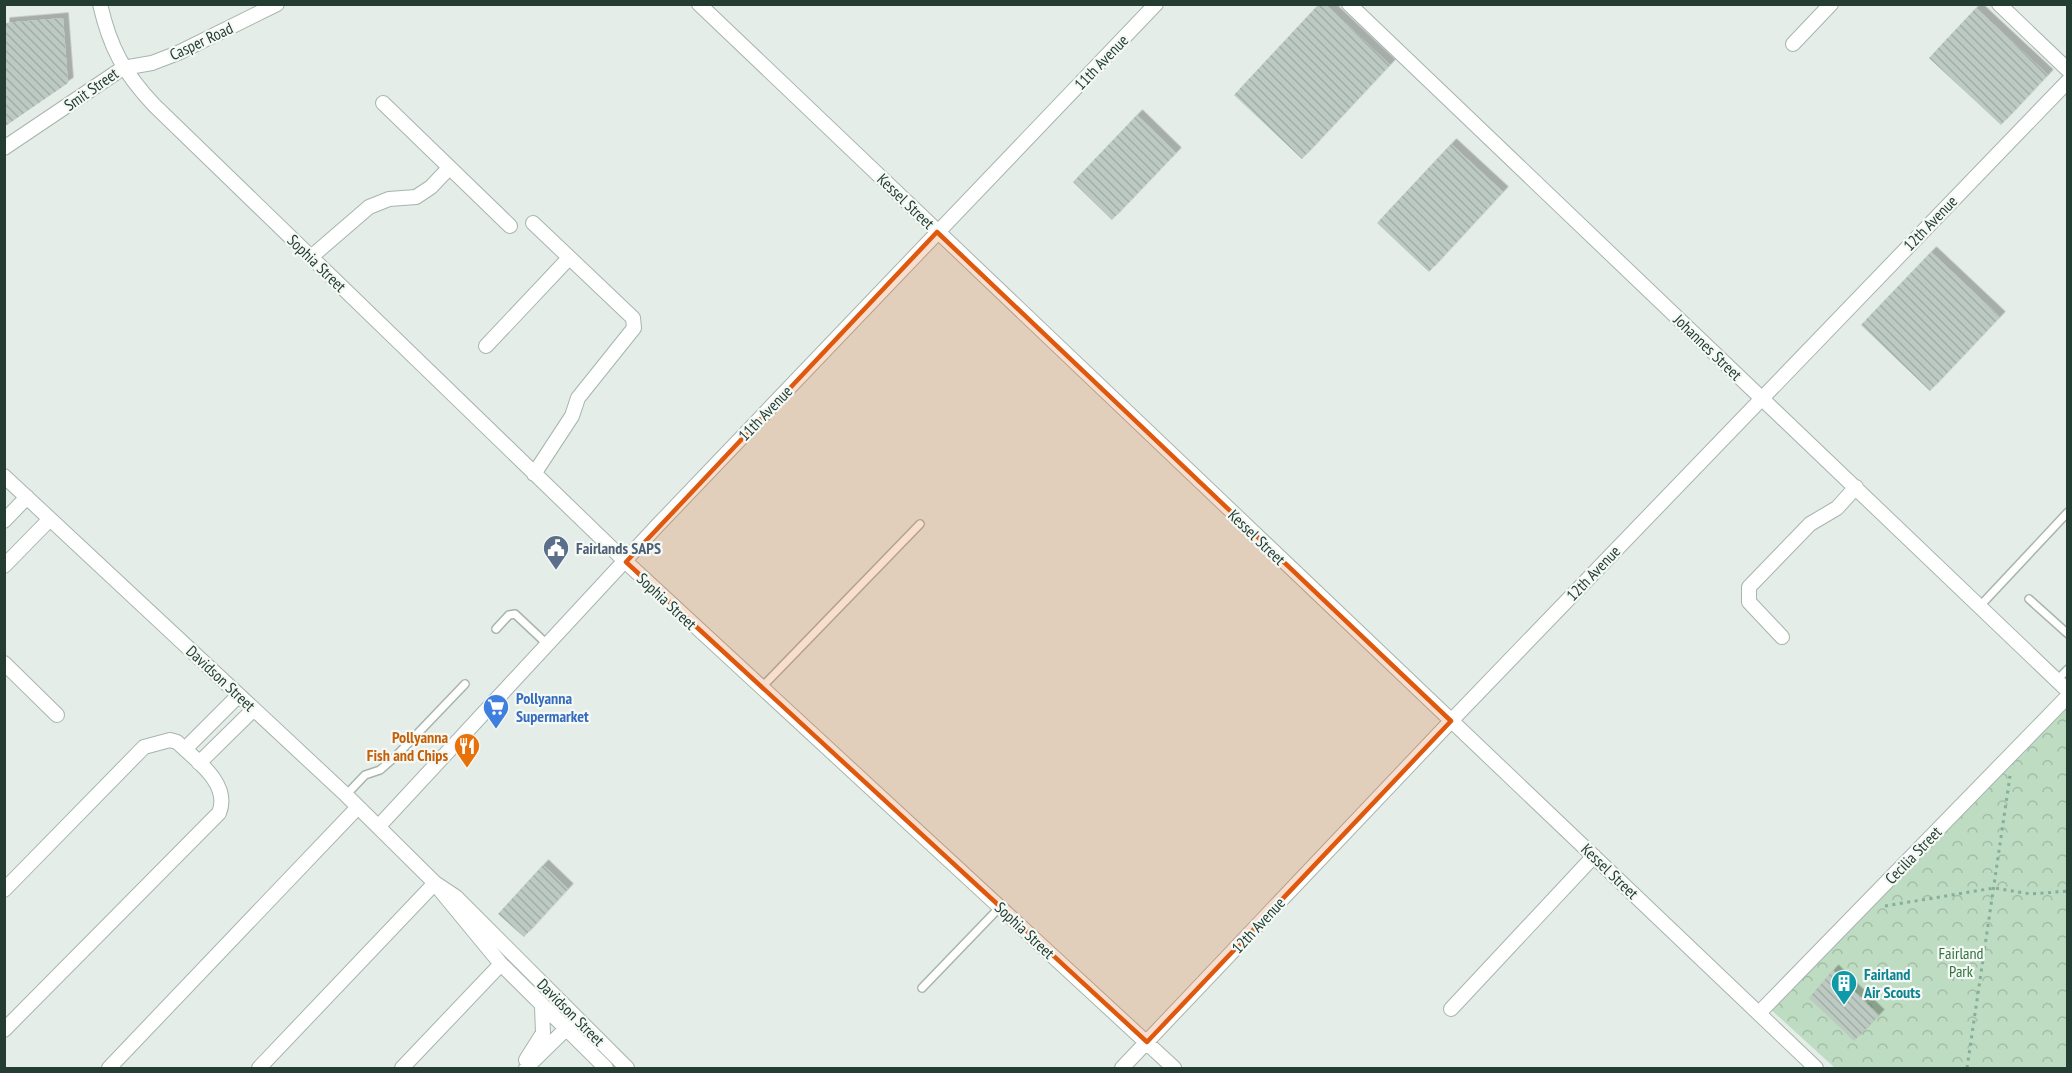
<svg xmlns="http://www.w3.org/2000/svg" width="2072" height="1073" font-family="'PT Sans Narrow',sans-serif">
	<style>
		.park { fill: url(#park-crowns) }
		.building { fill: url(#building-back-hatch); filter: url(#shadow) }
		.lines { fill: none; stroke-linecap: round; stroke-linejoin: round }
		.lane-casing { stroke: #a7b5ad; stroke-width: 10 }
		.street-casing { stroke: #a7b5ad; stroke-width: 16 }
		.path { stroke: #86ae9a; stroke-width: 3; stroke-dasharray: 3 4.5; stroke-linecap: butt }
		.lane { stroke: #fff; stroke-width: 7 }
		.street { stroke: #fff; stroke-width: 14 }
		.marked { fill: #de580e; fill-opacity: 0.2; stroke: #de580e; stroke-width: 4.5; stroke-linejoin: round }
		.labels { text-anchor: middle; stroke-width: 4.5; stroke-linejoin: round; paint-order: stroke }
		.street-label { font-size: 16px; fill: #243d32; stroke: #f4f9f6 }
		.service-label { font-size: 16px; font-weight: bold; fill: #4e5e75; stroke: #f4f9f6; text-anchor: start }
		.shop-label { font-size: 16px; font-weight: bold; fill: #366cbe; stroke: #f4f9f6; text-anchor: start }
		.food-label { font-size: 16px; font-weight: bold; fill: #c56008; stroke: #f4f9f6; text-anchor: end }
		.park-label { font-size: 16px; fill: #31723d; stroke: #f4f9f6 }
		.culture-label { font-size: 16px; font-weight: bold; fill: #0d838f; stroke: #f4f9f6; text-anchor: start }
	</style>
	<defs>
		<pattern id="park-crowns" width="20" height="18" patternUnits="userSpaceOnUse" patternTransform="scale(1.5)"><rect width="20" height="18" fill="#bedcc1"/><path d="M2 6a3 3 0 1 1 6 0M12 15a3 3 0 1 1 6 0" fill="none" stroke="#a3bea6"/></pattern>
		<pattern id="building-back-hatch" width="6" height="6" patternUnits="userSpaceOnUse" patternTransform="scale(1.5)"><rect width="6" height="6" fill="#bccac2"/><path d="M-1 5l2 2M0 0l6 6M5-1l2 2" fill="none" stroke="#a1aea7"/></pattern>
		<filter id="shadow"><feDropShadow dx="5.5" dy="-5.5" stdDeviation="0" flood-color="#0004"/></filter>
	</defs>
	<rect width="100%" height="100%" fill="#e4ede7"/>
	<path class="park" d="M2067 704V1068H1835L1768 1007Z"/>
	<path class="building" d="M1319 4H1325L1390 65 1302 159 1234 95Z
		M1976 8 2048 75 2001 125 1929 58Z
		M63 18 68 83 4 127V23Z
		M1137 115 1176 153 1112 220 1073 182Z
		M1451 144 1503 192 1429 272 1377 223Z
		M1931 252 2000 317 1930 391 1861 325Z
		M543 865 568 889 524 937 498 914Z
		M1833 970 1879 1015 1854 1041 1809 998Z"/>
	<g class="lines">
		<g class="lane-casing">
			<path id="lane" d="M2029 599 2068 634
				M1980 606 2068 512
				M496 629 509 615 515 614 548 645
				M2057 680 2068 669
				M762 687 920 524
				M346 795 365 775 380 770 396 756 465 684
				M922 988 1000 907"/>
		</g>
		<g class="street-casing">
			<path id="street" d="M100 4C110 48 124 73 154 105L626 562 1174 1068
				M699 4 1816 1068
				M1349 4 2068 691
				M1999 4 2068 70
				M1793 44 1831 4
				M383 103 510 226
				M4 148 123 68 152 63 178 53 277 4
				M533 223 633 318 634 328 578 398 572 416 534 474
				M311 257 369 207 389 199 416 197 431 187 449 168
				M486 346 569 258
				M4 476 346 795 435 883 456 897 627 1068
				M4 521 27 497
				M4 566 50 519
				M1782 637 1749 602V587L1810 524 1837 508 1856 487
				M4 663 57 715
				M185 749 239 695
				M199 763 254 709
				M379 826 657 526 1156 4
				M4 890 144 747 170 740 177 742C196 760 231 784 219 813L4 1030
				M440 890 501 964 606 1068
				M1451 1009 1594 856
				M1759 1013 2068 696
				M526 1060 543 1033 542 1006
				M109 1068 358 807
				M259 1068 435 883
				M402 1068 501 964
				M526 1068 571 1024
				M1122 1068 1451 721 2068 81"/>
		</g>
		<path class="path" d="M1885 906 1994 888 2031 894 2068 891
			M1967 1068 2010 776"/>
		<use href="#lane" class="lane"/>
		<use href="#street" class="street"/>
	</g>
	<path class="marked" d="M937 232 1451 721 1147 1042 626 562Z"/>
	<defs>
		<g id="civic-pin" transform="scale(1.35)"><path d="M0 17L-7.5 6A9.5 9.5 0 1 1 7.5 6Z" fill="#5c6f8a" stroke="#f4f9f6"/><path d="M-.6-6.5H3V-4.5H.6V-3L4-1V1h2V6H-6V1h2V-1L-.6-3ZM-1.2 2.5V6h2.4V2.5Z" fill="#fff"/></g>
		<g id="supermarket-pin" transform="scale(1.35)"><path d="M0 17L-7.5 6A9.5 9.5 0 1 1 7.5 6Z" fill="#3f7fe0" stroke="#f4f9f6"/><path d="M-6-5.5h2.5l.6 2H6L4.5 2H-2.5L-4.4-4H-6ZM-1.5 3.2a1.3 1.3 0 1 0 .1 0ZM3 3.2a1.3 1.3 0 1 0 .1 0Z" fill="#fff"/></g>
		<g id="restaurant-pin" transform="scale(1.35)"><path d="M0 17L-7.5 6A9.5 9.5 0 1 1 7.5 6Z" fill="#e8710a" stroke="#f4f9f6"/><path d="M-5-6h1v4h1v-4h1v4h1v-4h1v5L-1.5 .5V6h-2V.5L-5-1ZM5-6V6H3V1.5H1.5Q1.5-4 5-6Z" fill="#fff"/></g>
		<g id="building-pin" transform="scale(1.35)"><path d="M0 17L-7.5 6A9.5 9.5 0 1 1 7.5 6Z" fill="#0f9aa8" stroke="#f4f9f6"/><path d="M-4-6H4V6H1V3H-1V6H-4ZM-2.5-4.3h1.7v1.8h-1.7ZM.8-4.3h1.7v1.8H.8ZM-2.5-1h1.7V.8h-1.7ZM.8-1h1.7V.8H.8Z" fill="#fff"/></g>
	</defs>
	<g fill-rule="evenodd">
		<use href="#civic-pin" x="556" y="548"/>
		<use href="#supermarket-pin" x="496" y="707"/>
		<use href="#restaurant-pin" x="467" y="746"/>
		<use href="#building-pin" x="1844" y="983"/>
	</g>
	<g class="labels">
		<g class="street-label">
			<text transform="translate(201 41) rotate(-25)" y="6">Casper Road</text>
			<text transform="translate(1101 62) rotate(-46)" y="6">11th Avenue</text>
			<text transform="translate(91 89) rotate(-35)" y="6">Smit Street</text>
			<text transform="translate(906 201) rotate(44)" y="6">Kessel Street</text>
			<text transform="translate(1930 223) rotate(-46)" y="6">12th Avenue</text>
			<text transform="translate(317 263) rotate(44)" y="6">Sophia Street</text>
			<text transform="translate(1708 347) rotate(44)" y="6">Johannes Street</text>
			<text transform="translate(765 413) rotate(-46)" y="6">11th Avenue</text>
			<text transform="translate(1257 537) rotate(44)" y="6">Kessel Street</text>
			<text transform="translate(1593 573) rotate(-46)" y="6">12th Avenue</text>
			<text transform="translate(667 601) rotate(43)" y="6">Sophia Street</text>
			<text transform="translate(221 678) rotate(43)" y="6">Davidson Street</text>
			<text transform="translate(1913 855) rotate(-46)" y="6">Cecilia Street</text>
			<text transform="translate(1610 871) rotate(44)" y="6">Kessel Street</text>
			<text transform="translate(1258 925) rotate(-47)" y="6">12th Avenue</text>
			<text transform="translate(1025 930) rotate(43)" y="6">Sophia Street</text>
			<text transform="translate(571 1012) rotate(45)" y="6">Davidson Street</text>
		</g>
		<g class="service-label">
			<text x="576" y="554">Fairlands SAPS</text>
		</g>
		<g class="shop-label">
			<text x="516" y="704">Pollyanna<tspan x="516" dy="18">Supermarket</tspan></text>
		</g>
		<g class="food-label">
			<text x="448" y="743">Pollyanna<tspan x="448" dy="18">Fish and Chips</tspan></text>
		</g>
		<g class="park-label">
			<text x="1961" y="959">Fairland<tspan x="1961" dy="18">Park</tspan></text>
		</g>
		<g class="culture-label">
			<text x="1864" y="980">Fairland<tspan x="1864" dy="18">Air Scouts</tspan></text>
		</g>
	</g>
	<rect width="2072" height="1073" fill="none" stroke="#243d32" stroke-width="12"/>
</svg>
